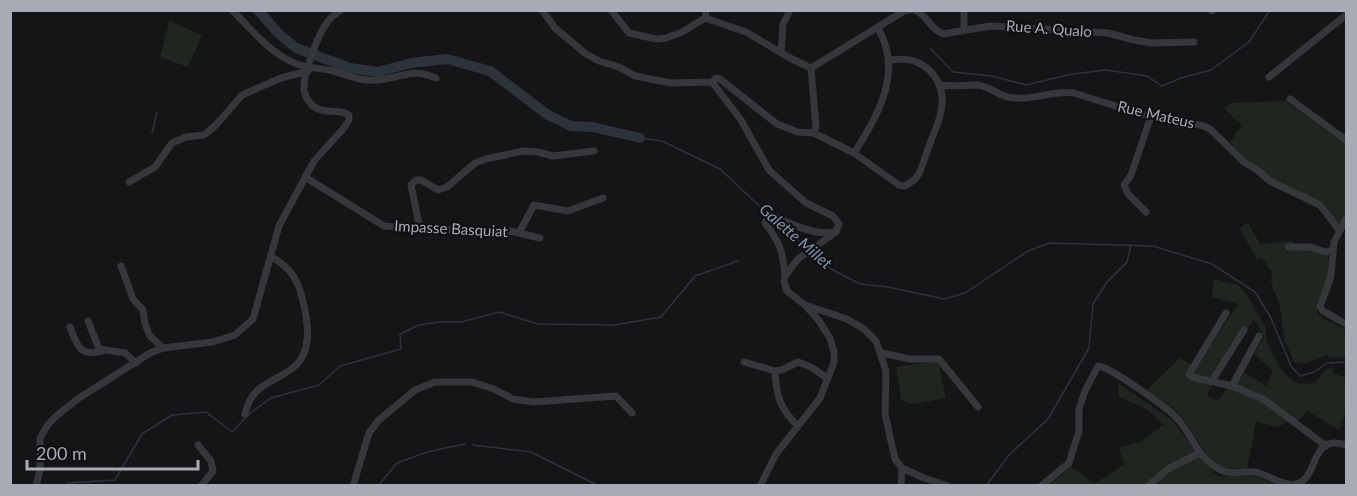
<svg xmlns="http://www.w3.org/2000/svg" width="1357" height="496" font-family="Lato,sans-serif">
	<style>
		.green { fill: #1f2620; fill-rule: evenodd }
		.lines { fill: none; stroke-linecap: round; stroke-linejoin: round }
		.stream { stroke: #2c333a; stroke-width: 1.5 }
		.river { stroke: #2c333a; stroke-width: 10 }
		.minor { stroke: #36373b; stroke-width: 7 }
		.labels { text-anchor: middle; stroke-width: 4.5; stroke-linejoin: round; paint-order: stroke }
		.street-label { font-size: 15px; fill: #a7abb6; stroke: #101012 }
		.water-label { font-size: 16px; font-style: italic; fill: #8096b0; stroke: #101012 }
	</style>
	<rect width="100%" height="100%" fill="#151517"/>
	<path class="green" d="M169 21 202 35 188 67 160 57Z
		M1285 101 1346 144V213L1339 225 1323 203 1266 176 1245 160 1230 142 1242 125 1224 109 1231 103Z
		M1248 223 1260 244 1293 241 1294 246 1312 243 1328 252 1329 276 1317 304V312L1323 319 1346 329V353L1345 357 1330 358 1326 355 1304 364 1294 362 1284 339 1280 306 1271 282 1272 272 1261 257 1257 259 1239 228Z
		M1214 279 1238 285 1246 294 1266 327V340L1280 368 1292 381 1301 384 1316 383 1323 372 1333 366V373L1346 378V412L1339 430 1307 411 1298 421 1292 417 1279 427 1256 422 1247 469 1222 468 1209 457 1178 412 1147 390 1180 358 1196 367 1238 304 1212 297ZM1254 319 1264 337 1254 354 1273 370 1266 386 1240 370 1218 401 1207 396 1216 377Z
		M938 361 946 398 912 404 901 400 896 367Z
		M1119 384 1172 420 1201 458 1217 476H1255L1277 485 1046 486 1053 482 1070 467 1081 473 1094 484 1124 465 1119 448 1140 442 1164 425 1148 410 1118 396Z"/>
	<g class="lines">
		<path class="stream" d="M931 49 953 72 992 76 1026 85 1072 74 1106 70 1147 76 1162 86 1181 78 1211 70 1249 42 1270 10
			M152 133 157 112
			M640 138 662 141 720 169 768 214
			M773 220 809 249
			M812 252 831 269 860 284 888 287 944 299 965 293 1028 251 1049 243 1153 246 1212 264 1255 292 1271 318 1291 366 1300 376 1314 372 1327 363 1346 362
			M473 445 531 452 599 486
			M67 483 115 480 142 434 172 415 206 412 232 432 249 414 271 398 319 385 340 366 401 349 400 334 419 325 439 322H461L499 312 538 324 614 325 661 317 695 276 738 261
			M378 486 397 463 427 452 465 444
			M986 486 1009 455 1048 419 1089 348 1093 304 1107 282 1127 262 1131 245"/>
		<path class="river" d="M258 10 278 33 296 48 350 68 378 72 411 63 447 59 490 71 548 115 571 126 593 127 640 138"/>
		<path class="minor" d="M232 10C251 29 268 51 292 62 305 69 319 67 333 71 349 75 360 82 378 80 402 78 412 67 436 78
			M542 10 555 28 586 54 599 61 619 67 635 76 671 83 712 82 716 78 720 79 777 124 798 132 814 133 854 153 899 185 905 186 914 180 919 174C924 162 927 150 932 138 942 115 950 90 929 70 917 59 905 58 890 60
			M611 10 629 33 656 39 666 38 682 32 705 18
			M706 10 705 18 746 32 790 58 811 68
			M914 10C927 14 930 29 943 34L990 26 1108 33 1134 40 1152 43 1194 42
			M964 10V30
			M1212 11V10
			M781 53 783 24 790 10
			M811 68 904 11 909 10
			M811 68 816 127 814 133
			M1269 77 1346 15
			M712 82 741 120 769 170 806 203 833 216 839 224 836 232 798 259 785 276 784 281 787 291 805 305 819 321 830 338 834 352V362L820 398 776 454 760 486
			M940 85C952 87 965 85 977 85 989 86 998 95 1008 97 1030 102 1052 90 1074 93L1141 114 1204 126 1210 129 1244 162 1257 170 1270 181 1320 205 1339 230
			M1290 99 1346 140
			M854 153C879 115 903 71 878 28
			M305 177 384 226 420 229 510 231 540 238
			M129 182 155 167 172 143 186 137 204 135 216 125 242 95 281 78 308 71
			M1146 212 1128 194 1124 185 1131 175 1151 116
			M1346 219 1334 242 1331 276 1320 307 1323 311 1346 324
			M420 229 411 185 416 180H421L438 190 447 187 475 163 486 159 523 151 538 152 553 156 594 151
			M519 233 534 205 568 211 603 198
			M1289 247H1310L1325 252 1333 250
			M121 266 133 299 143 310 145 324 150 336 163 348
			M785 276C783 252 780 242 765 223L768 217 772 215C790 224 815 236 836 232
			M805 305 847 319 864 329 876 341 886 371 885 414 895 459 902 468 924 478 948 486
			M1226 313 1189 374 1192 377 1232 386
			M88 321 99 349 125 353 136 363
			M70 327C77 345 79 357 102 351
			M1259 336 1232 386 1263 399 1326 446
			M882 353 910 359H939L978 407
			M744 362 775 371 782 370 798 362 811 367 827 378
			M775 371C776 395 780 409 798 426
			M1212 381 1244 330
			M245 414C252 383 273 384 294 367 313 351 308 322 303 301 298 280 291 268 272 257
			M198 445 211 461 213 471 201 486
			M36 486 40 470V438L47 426 55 417 79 398 150 353 163 348 213 342 235 335 253 319 279 226 314 161 344 128 349 120V115C339 108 324 115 313 106 308 101 305 97 304 90 303 74 319 30 330 19 333 16 337 13 341 10
			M353 486 369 433 379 420 415 390 435 382H472L494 389 513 399 533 402 616 396 632 413
			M901 486 902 468
			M1041 486 1069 463 1079 431V409L1085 391 1098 366C1112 368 1163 405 1175 416 1192 433 1198 461 1223 471 1233 475 1244 471 1255 472 1268 474 1285 489 1299 483 1319 475 1310 433 1346 445
			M1148 486 1169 468 1200 453"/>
	</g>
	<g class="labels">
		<g class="street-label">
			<text transform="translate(1049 29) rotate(4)" y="5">Rue A. Qualo</text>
			<text transform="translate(1156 115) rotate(13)" y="5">Rue Mateus</text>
			<text transform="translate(451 229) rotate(3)" y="5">Impasse Basquiat</text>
		</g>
		<g class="water-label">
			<text transform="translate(796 236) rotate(41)" y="6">Galette Millet</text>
		</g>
	</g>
	<rect width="1357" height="496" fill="none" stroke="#a7abb6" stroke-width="24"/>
	<path d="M27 460v9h171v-9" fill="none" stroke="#a7abb6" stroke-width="3"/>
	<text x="36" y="460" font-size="18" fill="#a7abb6" stroke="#101012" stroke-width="4.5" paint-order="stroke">200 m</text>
</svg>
